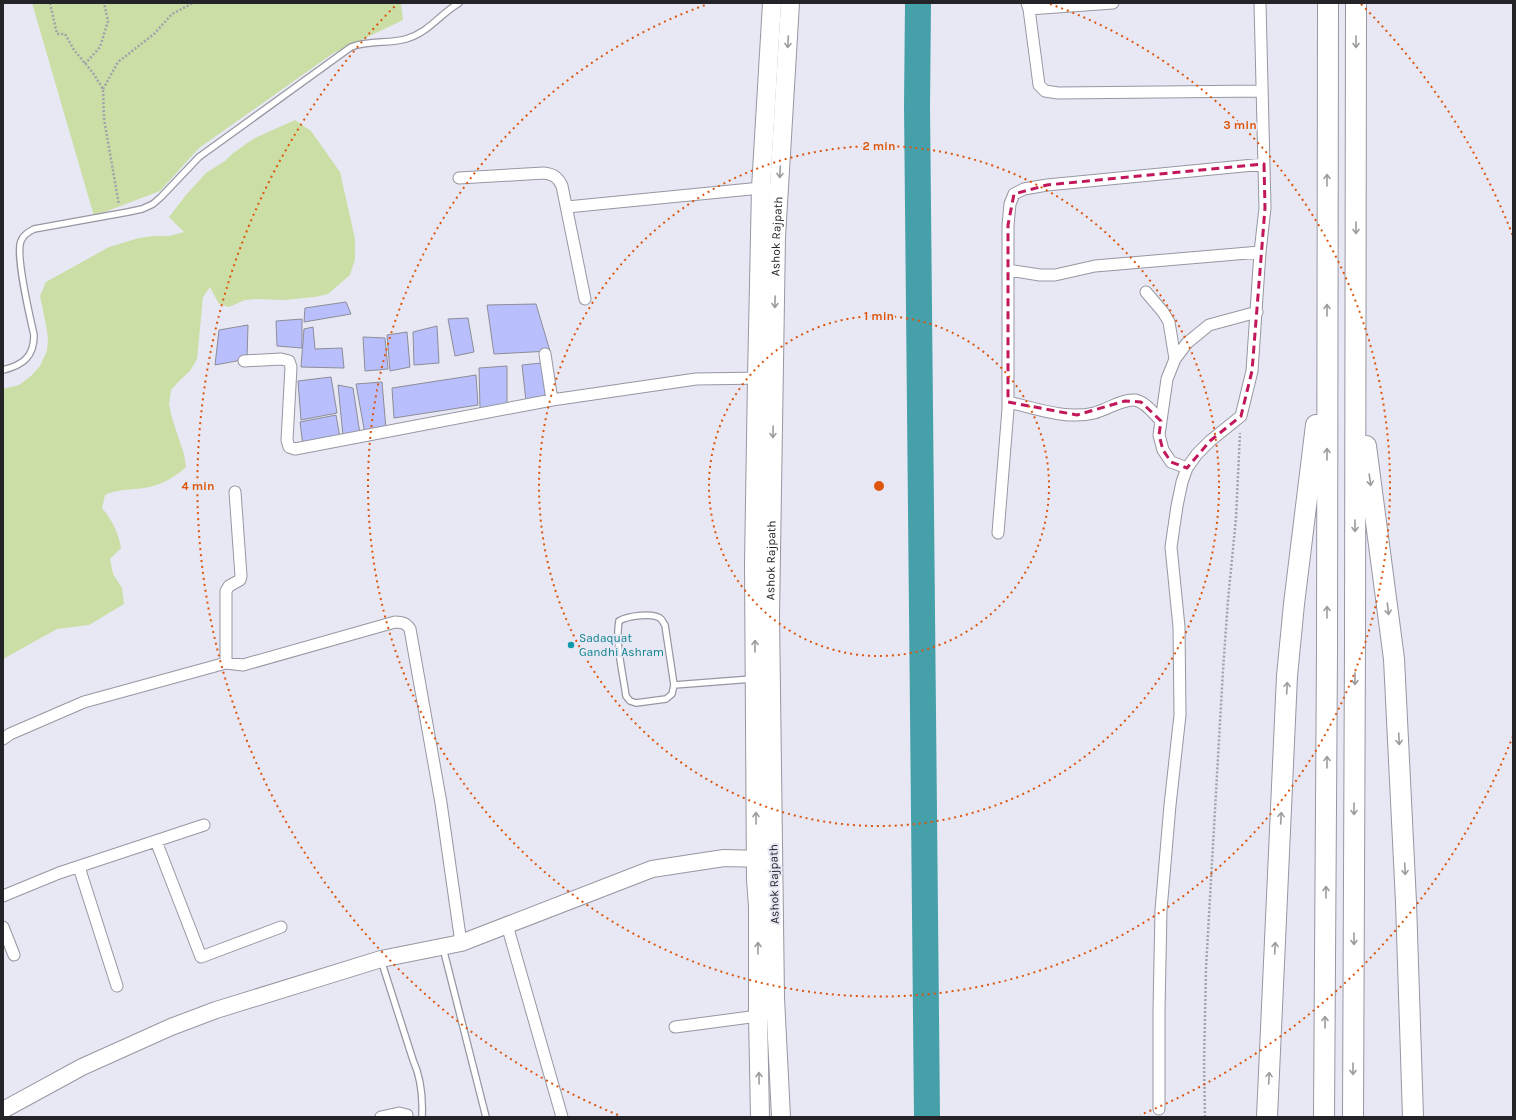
<svg xmlns="http://www.w3.org/2000/svg" width="1516" height="1120" font-family="Karla,sans-serif">
	<style>
		.green { fill: #cadea5 }
		.lines { fill: none; stroke-linecap: round; stroke-linejoin: round }
		.river { stroke: #45a0a9; stroke-width: 26 }
		.building { fill: #b9bffc; stroke: #8c8d98 }
		.lane-casing { stroke: #9697a2; stroke-width: 8 }
		.street-casing { stroke: #9697a2; stroke-width: 13 }
		.secondary-casing { stroke: #9697a2; stroke-width: 18 }
		.primary-casing { stroke: #9697a2; stroke-width: 20 }
		.highway-casing { stroke: #9697a2; stroke-width: 22 }
		.path { stroke: #a1a2ab; stroke-width: 2.5; stroke-dasharray: 2 2; stroke-linecap: butt }
		.lane { stroke: #fff; stroke-width: 5.5 }
		.street { stroke: #fff; stroke-width: 11 }
		.secondary { stroke: #fff; stroke-width: 16 }
		.primary { stroke: #fff; stroke-width: 18 }
		.highway { stroke: #fff; stroke-width: 20 }
		.oneway { stroke: #9c9c9e }
		.marked { fill: none; stroke: #c2185b; stroke-width: 3; stroke-dasharray: 8 5; stroke-linejoin: round }
		.ring { fill: none; stroke: #de560d; stroke-width: 2; stroke-dasharray: 2 4 }
		.culture-dot { fill: #0f9aa8; stroke: #e7e8f4; stroke-width: 1.5 }
		.labels { text-anchor: middle; stroke-width: 4; stroke-linejoin: round; paint-order: stroke }
		.street-label { font-size: 12px; fill: #232328; stroke: #e7e8f4 }
		.culture-label { font-size: 12px; fill: #0d838f; stroke: #e7e8f4; text-anchor: start }
		.centre { fill: #de560d; stroke: #e7e8f4; stroke-width: 2 }
		.ring-label { font-size: 12px; text-anchor: middle; font-weight: bold; fill: #de560d; stroke: #e7e8f4; stroke-width: 4; stroke-linejoin: round; paint-order: stroke }
	</style>
	<rect width="100%" height="100%" fill="#e7e8f4"/>
	<path class="green" d="M32 3H401L403 20 332 54 199 148 160 191 94 216Z
		M295 120 311 131 340 172 355 239V259L350 275 328 294 315 297 283 300 256 299 245 300 229 307 219 304 210 287 203 297 197 359 190 371 180 380 171 390 169 404 172 418 184 454 186 467C172 480 155 488 135 489 124 490 116 490 105 495L102 508C113 521 118 532 121 548L110 559 113 574 122 588 124 604 89 625 57 629 3 659V389L19 385 31 376 40 366 47 351 48 338 46 325 40 296 46 282 109 247 139 238 154 236H169L184 232 169 217 186 195 206 173 225 161 232 154 253 139Z"/>
	<g class="lines">
		<path class="river" d="M918 3 917 106 927 1117"/>
	</g>
	<path class="building" d="M346 302 351 314 304 322 305 308Z
		M536 304 550 351 494 354 487 305Z
		M468 318 474 352 455 356 448 319Z
		M302 319V348L277 346 276 321Z
		M248 325 247 359 215 365 219 330Z
		M437 326 439 363 414 365 413 332Z
		M313 327 315 349 342 348 344 368 301 367 304 329Z
		M407 332 410 367 390 371 387 335Z
		M363 337 385 338 388 369 365 371Z
		M542 363 549 399 526 401 522 365Z
		M507 366V406L480 408 479 368Z
		M476 375 478 405 394 418 392 388Z
		M331 377 337 413 301 420 298 381Z
		M382 382 386 429 365 434 356 384Z
		M338 385 353 388 360 434 343 436Z
		M336 415 340 438 303 446 300 422Z"/>
	<g class="lines">
		<g class="lane-casing">
			<path id="lane" d="M3 370C23 365 34 357 34 335 30 317 15 255 21 241 23 235 28 232 34 229L128 212 142 209 153 204 161 197 199 157 351 47C370 40 388 44 406 39 428 33 440 14 459 3
				M674 685 665 625C663 623 663 621 661 619 654 612 627 616 619 621 615 642 623 674 626 696L630 701 636 703 666 699 672 694 674 685 752 679
				M443 948 486 1117
				M381 960 413 1060C421 1078 423 1097 422 1117"/>
		</g>
		<g class="street-casing">
			<path id="street" d="M1027 3 1029 9 1039 85 1045 91 1058 93 1262 91
				M1029 9 1113 3
				M459 178 544 173C553 174 558 177 562 186L585 299
				M567 207 761 188 767 189
				M1008 270 1040 275H1055L1095 266 1260 252
				M1146 292 1163 312 1169 322 1175 359
				M545 354 552 400
				M244 361 281 359 289 361 291 367 287 440 289 447 295 449 552 400 696 379 763 378
				M1008 402C1035 408 1066 420 1094 413 1107 410 1121 399 1135 400 1146 402 1154 414 1161 421
				M1187 468 1171 462 1163 450 1159 435 1167 379 1175 359 1187 343 1209 325 1257 312
				M998 533 1008 409V225L1010 204 1014 194 1024 189 1047 185 1264 164
				M226 663V591L229 586 240 580 241 576 235 492
				M3 739 10 734 84 702 226 663 243 665 395 622C402 622 406 623 410 629L441 803 461 943
				M156 841 201 957 281 927
				M79 867 117 986
				M3 896 59 873 204 825
				M507 925 562 1117
				M3 927 14 955
				M675 1027 758 1016
				M1159 1109V1010L1161 910 1170 805 1180 715 1179 627 1171 547 1177 506 1182 482 1187 468 1197 454 1210 441 1241 416 1252 371 1260 252 1265 208 1260 3
				M381 1117 399 1113 407 1115V1117"/>
		</g>
		<g class="secondary-casing">
			<path id="secondary" d="M3 1110 82 1067 171 1027 216 1010 381 959 461 943 652 869 724 858 769 859"/>
		</g>
		<g class="primary-casing">
			<g id="primary">
				<path d="M760 1117 758 1016V906L756 880 754 565 757 378 761 188 772 3"/>
				<path id="s1" d="M781 1117 775 998 770 615 776 237 790 3"/>
			</g>
		</g>
		<g class="highway-casing">
			<path id="highway" d="M1366 446 1394 659 1406 902 1413 1117
				M1267 1117 1287 676 1294 604 1316 425
				M1324 1117 1327 651 1328 3
				M1353 1117 1355 640 1356 3"/>
		</g>
		<path class="path" d="M50 3 57 34H65L74 50 93 73 103 89 104 119 119 205
			M85 64 100 47 108 21 104 3
			M103 89 118 62 154 34 172 14 193 3
			M1205 1117 1204 1064 1206 968 1223 670 1228 600 1236 518 1240 433"/>
		<use href="#lane" class="lane"/>
		<use href="#street" class="street"/>
		<use href="#secondary" class="secondary"/>
		<use href="#primary" class="primary"/>
		<use href="#highway" class="highway"/>
	</g>
	<defs><path id="oneway-shaft" d="M-6 0H5M1.5-3L5.5 0L1.5 3" fill="none" stroke-width="1.6" stroke-linecap="round" stroke-linejoin="round"/></defs>
	<g class="oneway">
		<use href="#oneway-shaft" transform="translate(788 42) rotate(93)"/>
		<use href="#oneway-shaft" transform="translate(1356 42) rotate(90)"/>
		<use href="#oneway-shaft" transform="translate(780 172) rotate(93)"/>
		<use href="#oneway-shaft" transform="translate(1327 180) rotate(-90)"/>
		<use href="#oneway-shaft" transform="translate(1356 228) rotate(90)"/>
		<use href="#oneway-shaft" transform="translate(775 302) rotate(91)"/>
		<use href="#oneway-shaft" transform="translate(1327 310) rotate(-90)"/>
		<use href="#oneway-shaft" transform="translate(773 432) rotate(91)"/>
		<use href="#oneway-shaft" transform="translate(1327 454) rotate(-90)"/>
		<use href="#oneway-shaft" transform="translate(1370 480) rotate(82)"/>
		<use href="#oneway-shaft" transform="translate(1355 526) rotate(90)"/>
		<use href="#oneway-shaft" transform="translate(1388 609) rotate(83)"/>
		<use href="#oneway-shaft" transform="translate(1327 612) rotate(-90)"/>
		<use href="#oneway-shaft" transform="translate(755 646) rotate(-90)"/>
		<use href="#oneway-shaft" transform="translate(1355 679) rotate(90)"/>
		<use href="#oneway-shaft" transform="translate(1287 688) rotate(-87)"/>
		<use href="#oneway-shaft" transform="translate(1399 739) rotate(87)"/>
		<use href="#oneway-shaft" transform="translate(1327 762) rotate(-90)"/>
		<use href="#oneway-shaft" transform="translate(1354 809) rotate(90)"/>
		<use href="#oneway-shaft" transform="translate(756 818) rotate(-91)"/>
		<use href="#oneway-shaft" transform="translate(1281 818) rotate(-87)"/>
		<use href="#oneway-shaft" transform="translate(1405 869) rotate(87)"/>
		<use href="#oneway-shaft" transform="translate(1326 892) rotate(-90)"/>
		<use href="#oneway-shaft" transform="translate(1354 939) rotate(90)"/>
		<use href="#oneway-shaft" transform="translate(758 948) rotate(-90)"/>
		<use href="#oneway-shaft" transform="translate(1275 948) rotate(-87)"/>
		<use href="#oneway-shaft" transform="translate(1325 1022) rotate(-90)"/>
		<use href="#oneway-shaft" transform="translate(1353 1069) rotate(90)"/>
		<use href="#oneway-shaft" transform="translate(759 1078) rotate(-91)"/>
		<use href="#oneway-shaft" transform="translate(1269 1078) rotate(-87)"/>
	</g>
	<path class="marked" d="M1264 164 1265 208 1252 371 1241 416 1210 441 1187 468 1171 462 1163 450 1159 435 1161 421 1141 402 1125 401 1077 415 1008 402V225L1014 194 1047 185Z"/>
	<g class="ring">
		<circle cx="879" cy="486" r="170"/>
		<circle cx="879" cy="486" r="340"/>
		<path d="M1050 4A511 511 0 1 1 708 4"/>
		<path d="M1513 736A681 681 0 0 1 1140 1115M618 1115A681 681 0 0 1 397 4M1361 4A681 681 0 0 1 1513 236"/>
	</g>
	<circle class="culture-dot" cx="571" cy="645" r="4"/>
	<g class="labels">
		<g class="street-label">
			<text dy="4" stroke="none"><textPath href="#s1" startOffset="881">Ashok Rajpath</textPath></text>
			<text dy="4" stroke="none"><textPath href="#s1" startOffset="557">Ashok Rajpath</textPath></text>
			<text transform="translate(774 884) rotate(-91)" y="4">Ashok Rajpath</text>
		</g>
		<g class="culture-label">
			<text x="579" y="642">Sadaquat<tspan x="579" dy="14">Gandhi Ashram</tspan></text>
		</g>
	</g>
	<circle cx="879" cy="486" r="6" class="centre"/>
	<g class="ring-label">
		<text x="1240" y="129">3 min</text>
		<text x="879" y="150">2 min</text>
		<text x="879" y="320">1 min</text>
		<text x="198" y="490">4 min</text>
	</g>
	<rect width="1516" height="1120" fill="none" stroke="#232328" stroke-width="8"/>
</svg>
